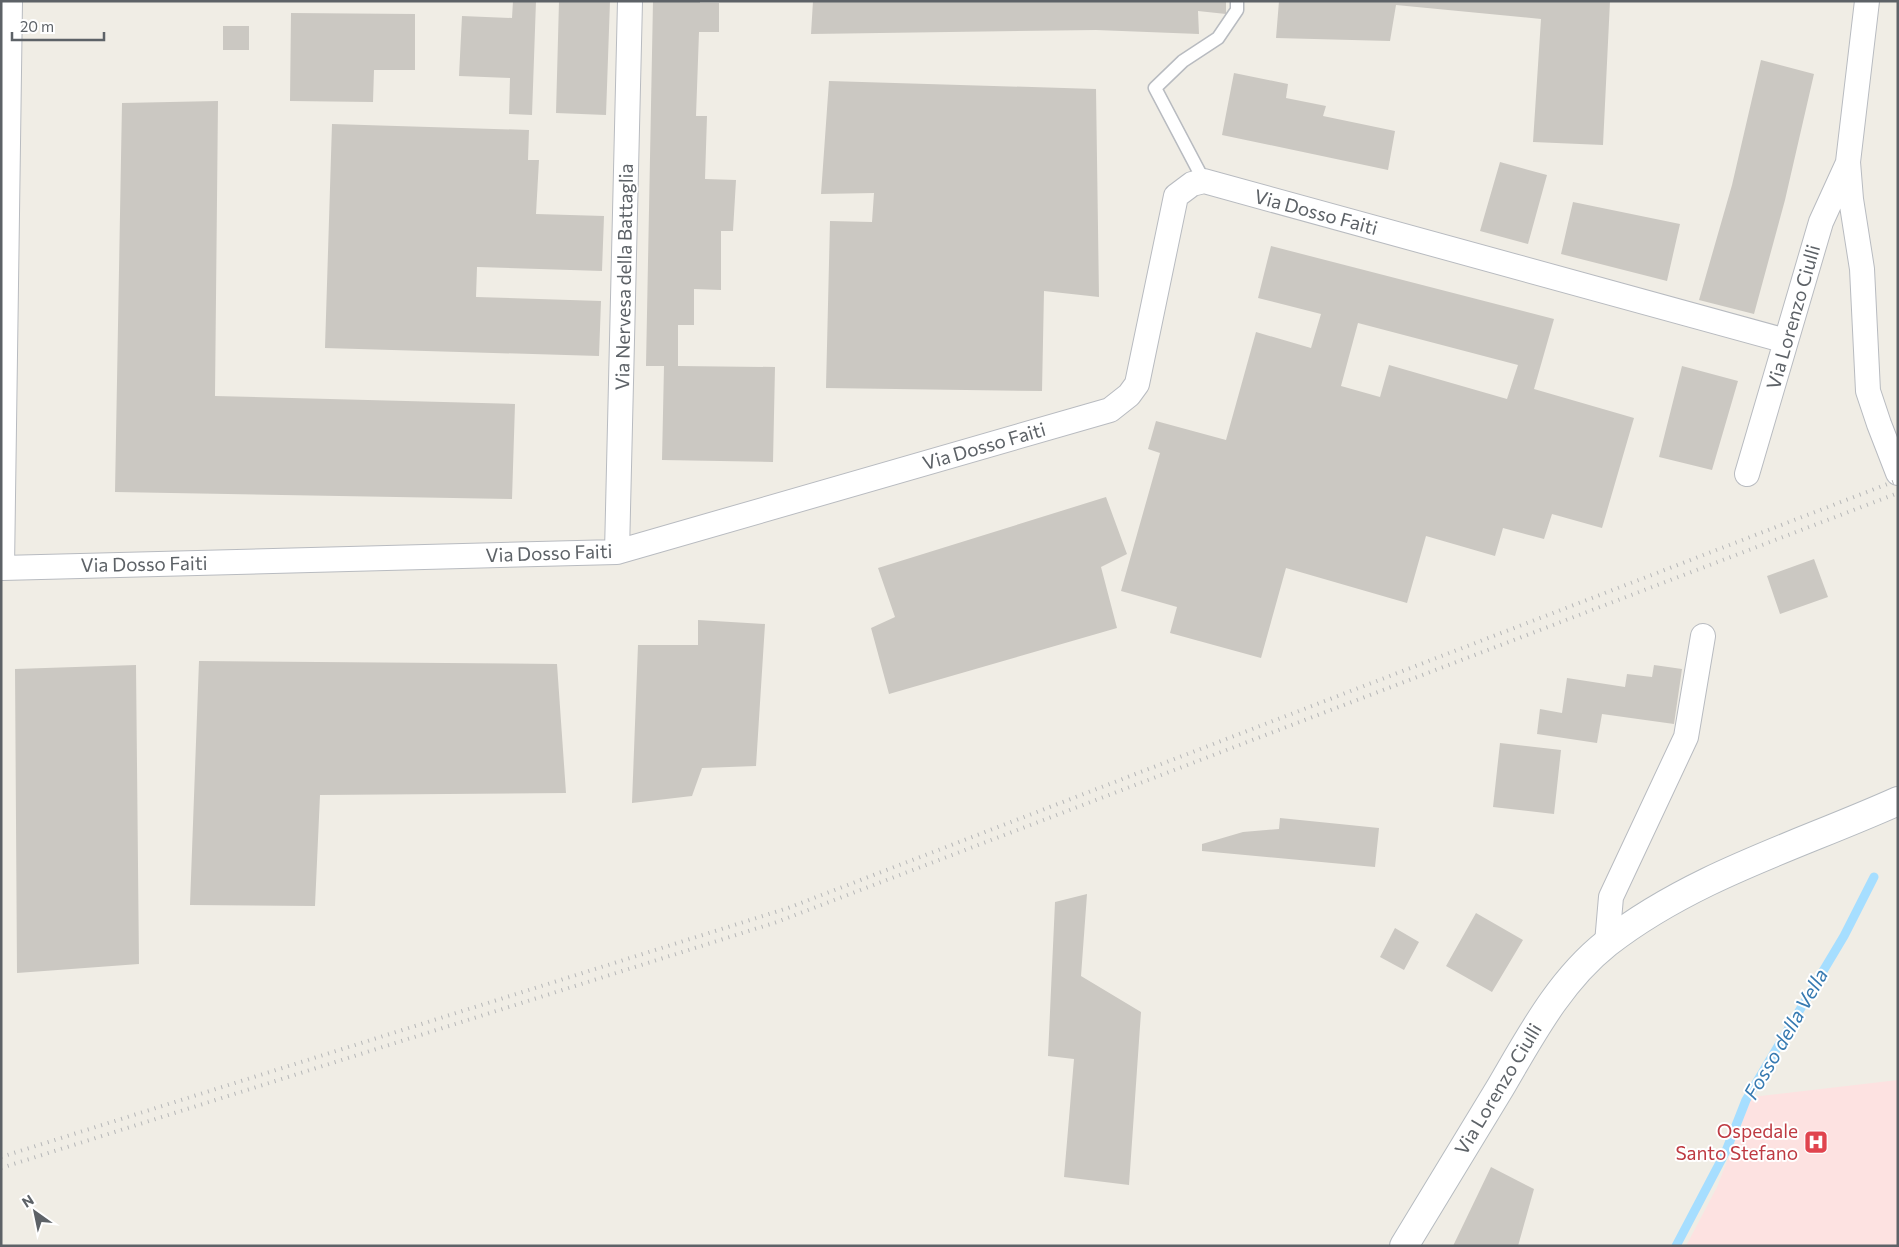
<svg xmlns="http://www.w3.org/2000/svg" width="1899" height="1247" font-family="Commissioner,sans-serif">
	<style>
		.medical { fill: #fde2e1 }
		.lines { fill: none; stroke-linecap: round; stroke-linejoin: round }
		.stream { stroke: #a6deff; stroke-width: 9 }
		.building { fill: #cbc8c2; fill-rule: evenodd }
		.lane-casing { stroke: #b8bbc0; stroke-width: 15 }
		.street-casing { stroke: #b8bbc0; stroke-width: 26 }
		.secondary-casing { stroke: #b6bbc0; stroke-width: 30 }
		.lane { stroke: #fff; stroke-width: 12 }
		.street { stroke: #fff; stroke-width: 24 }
		.secondary { stroke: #fff; stroke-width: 28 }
		.rail { stroke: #b6b7b8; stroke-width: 4; stroke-dasharray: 1 6; stroke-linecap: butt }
		.labels { text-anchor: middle; stroke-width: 4; stroke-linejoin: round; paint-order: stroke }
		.street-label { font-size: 19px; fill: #5d6267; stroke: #fff }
		.health-label { font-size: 19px; fill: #be3a42; stroke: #fff; text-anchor: end }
		.water-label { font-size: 20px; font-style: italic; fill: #377ab1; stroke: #fff }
	</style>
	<rect width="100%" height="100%" fill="#f0ede5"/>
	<path class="medical" d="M1898 1080V1246H1686L1717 1187 1752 1097Z"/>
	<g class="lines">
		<path class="stream" d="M1676 1246 1726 1151 1746 1100 1844 936 1874 877"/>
	</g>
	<path class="building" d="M513 1H536L532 115 509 114 510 78 459 76 462 16 512 18Z
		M559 1H610L606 115 556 113Z
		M653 1H700V3H719V32H699L696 116H707L705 179 736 180 733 231H721V290L694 289V325H678V366L775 367 773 462 662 460 664 366H646Z
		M813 1H1226V14L1198 11 1199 34 1096 30 811 34Z
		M1279 1H1610L1603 145 1533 142 1541 19 1396 5 1390 41 1276 38Z
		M291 13 415 14V70H374L373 102 290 101Z
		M223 26H249V50H223Z
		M1761 60 1814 74 1785 200 1754 314 1699 300 1732 185Z
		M1234 73 1288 84 1286 98 1326 106 1323 116 1395 131 1388 170 1222 135Z
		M829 81 1096 89 1099 297 1044 291 1042 391 826 388 830 221 872 222 874 193 821 194Z
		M218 101 215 396 515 404 512 499 115 492 122 103Z
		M332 124 529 130 528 160H539L536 214 604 216 602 271 477 267 476 297 601 301 599 356 325 348Z
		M1500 162 1547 175 1528 244 1480 231Z
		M1573 202 1680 224 1667 281 1561 254Z
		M1271 246 1554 319 1534 389 1634 418 1602 528 1552 514 1544 539 1503 528 1495 556 1426 536 1407 603 1286 568 1261 658 1170 633 1177 607 1121 591 1160 453 1148 449 1156 421 1226 440 1256 332 1311 348 1321 314 1258 298ZM1358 323 1518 365 1507 399 1389 365 1380 397 1341 386Z
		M1682 366 1738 381 1712 470 1659 457Z
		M1106 497 1127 554 1101 567 1117 628 889 694 871 628 895 617 878 568Z
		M1814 559 1828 597 1780 614 1767 576Z
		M698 620 765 624 756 766 702 768 692 796 632 803 638 645H698Z
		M199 661 557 664 566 793 320 795 315 906 190 905Z
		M136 665 139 964 17 973 15 669Z
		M1654 665 1682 669 1674 724 1602 714 1597 743 1537 734 1540 709 1562 713 1567 678 1625 687 1627 674 1652 677Z
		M1500 743 1561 750 1554 814 1493 807Z
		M1280 818 1379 828 1375 867 1202 851V844L1243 832 1279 829Z
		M1087 894 1081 976 1141 1012 1129 1185 1064 1177 1074 1059 1048 1056 1055 902Z
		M1476 913 1523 940 1492 992 1446 966Z
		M1395 928 1419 942 1404 970 1380 957Z
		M1491 1167 1534 1189 1518 1246H1453Z"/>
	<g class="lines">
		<g class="lane-casing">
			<path id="lane" d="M1204 181 1155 88 1183 61 1218 38 1237 10V1"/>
		</g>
		<g class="street-casing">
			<path id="street" d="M10 1 2 568 617 552 1110 410 1129 395 1137 384 1176 196 1192 184 1204 181 1786 341
				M1867 1 1848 162 1851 199 1862 269 1868 391 1879 424 1898 473
				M1747 474 1821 222 1847 165
				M617 552 630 1
				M1607 943 1611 897 1686 737 1703 636"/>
		</g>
		<g class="secondary-casing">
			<path id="secondary" d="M1404 1246C1436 1193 1468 1140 1500 1088 1530 1037 1559 981 1607 943 1693 876 1800 845 1898 801"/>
		</g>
		<use href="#lane" class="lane"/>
		<use href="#street" class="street"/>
		<use href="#secondary" class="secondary"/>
		<path class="rail" d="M1 1157 788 908 1898 480
			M1 1168 777 922 1898 493"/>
	</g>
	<defs>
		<g id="hospital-square" transform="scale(1.25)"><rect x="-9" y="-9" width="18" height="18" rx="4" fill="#e0444e" stroke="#fff"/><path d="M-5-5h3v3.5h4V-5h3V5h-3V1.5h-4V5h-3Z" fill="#fff"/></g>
	</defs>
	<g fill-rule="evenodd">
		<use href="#hospital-square" x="1816" y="1142"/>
	</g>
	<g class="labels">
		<g class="street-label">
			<text transform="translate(1316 212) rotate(15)" y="7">Via Dosso Faiti</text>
			<text transform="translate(624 277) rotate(-89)" y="7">Via Nervesa della Battaglia</text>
			<text transform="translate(1793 317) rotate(-74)" y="7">Via Lorenzo Ciulli</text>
			<text transform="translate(984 446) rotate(-16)" y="7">Via Dosso Faiti</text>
			<text transform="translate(549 553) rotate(-2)" y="7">Via Dosso Faiti</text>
			<text transform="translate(144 564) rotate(-1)" y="7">Via Dosso Faiti</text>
			<text transform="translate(1498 1089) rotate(-59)" y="7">Via Lorenzo Ciulli</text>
		</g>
		<g class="health-label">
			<text x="1798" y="1138">Ospedale<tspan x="1798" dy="22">Santo Stefano</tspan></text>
		</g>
		<g class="water-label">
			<text transform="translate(1786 1034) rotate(-60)" y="7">Fosso della Vella</text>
		</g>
	</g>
	<rect width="1899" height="1247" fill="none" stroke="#5d6267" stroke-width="5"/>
	<g transform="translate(35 1212) rotate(327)" stroke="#ffffff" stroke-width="4" paint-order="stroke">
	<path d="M0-4L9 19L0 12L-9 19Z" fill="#5d6267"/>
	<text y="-8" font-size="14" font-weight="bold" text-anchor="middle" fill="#5d6267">N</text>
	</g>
	<path d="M12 32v8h92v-8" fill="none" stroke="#5d6267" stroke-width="2.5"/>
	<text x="20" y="32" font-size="15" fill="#5d6267" stroke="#ffffff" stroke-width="4" paint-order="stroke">20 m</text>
</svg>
